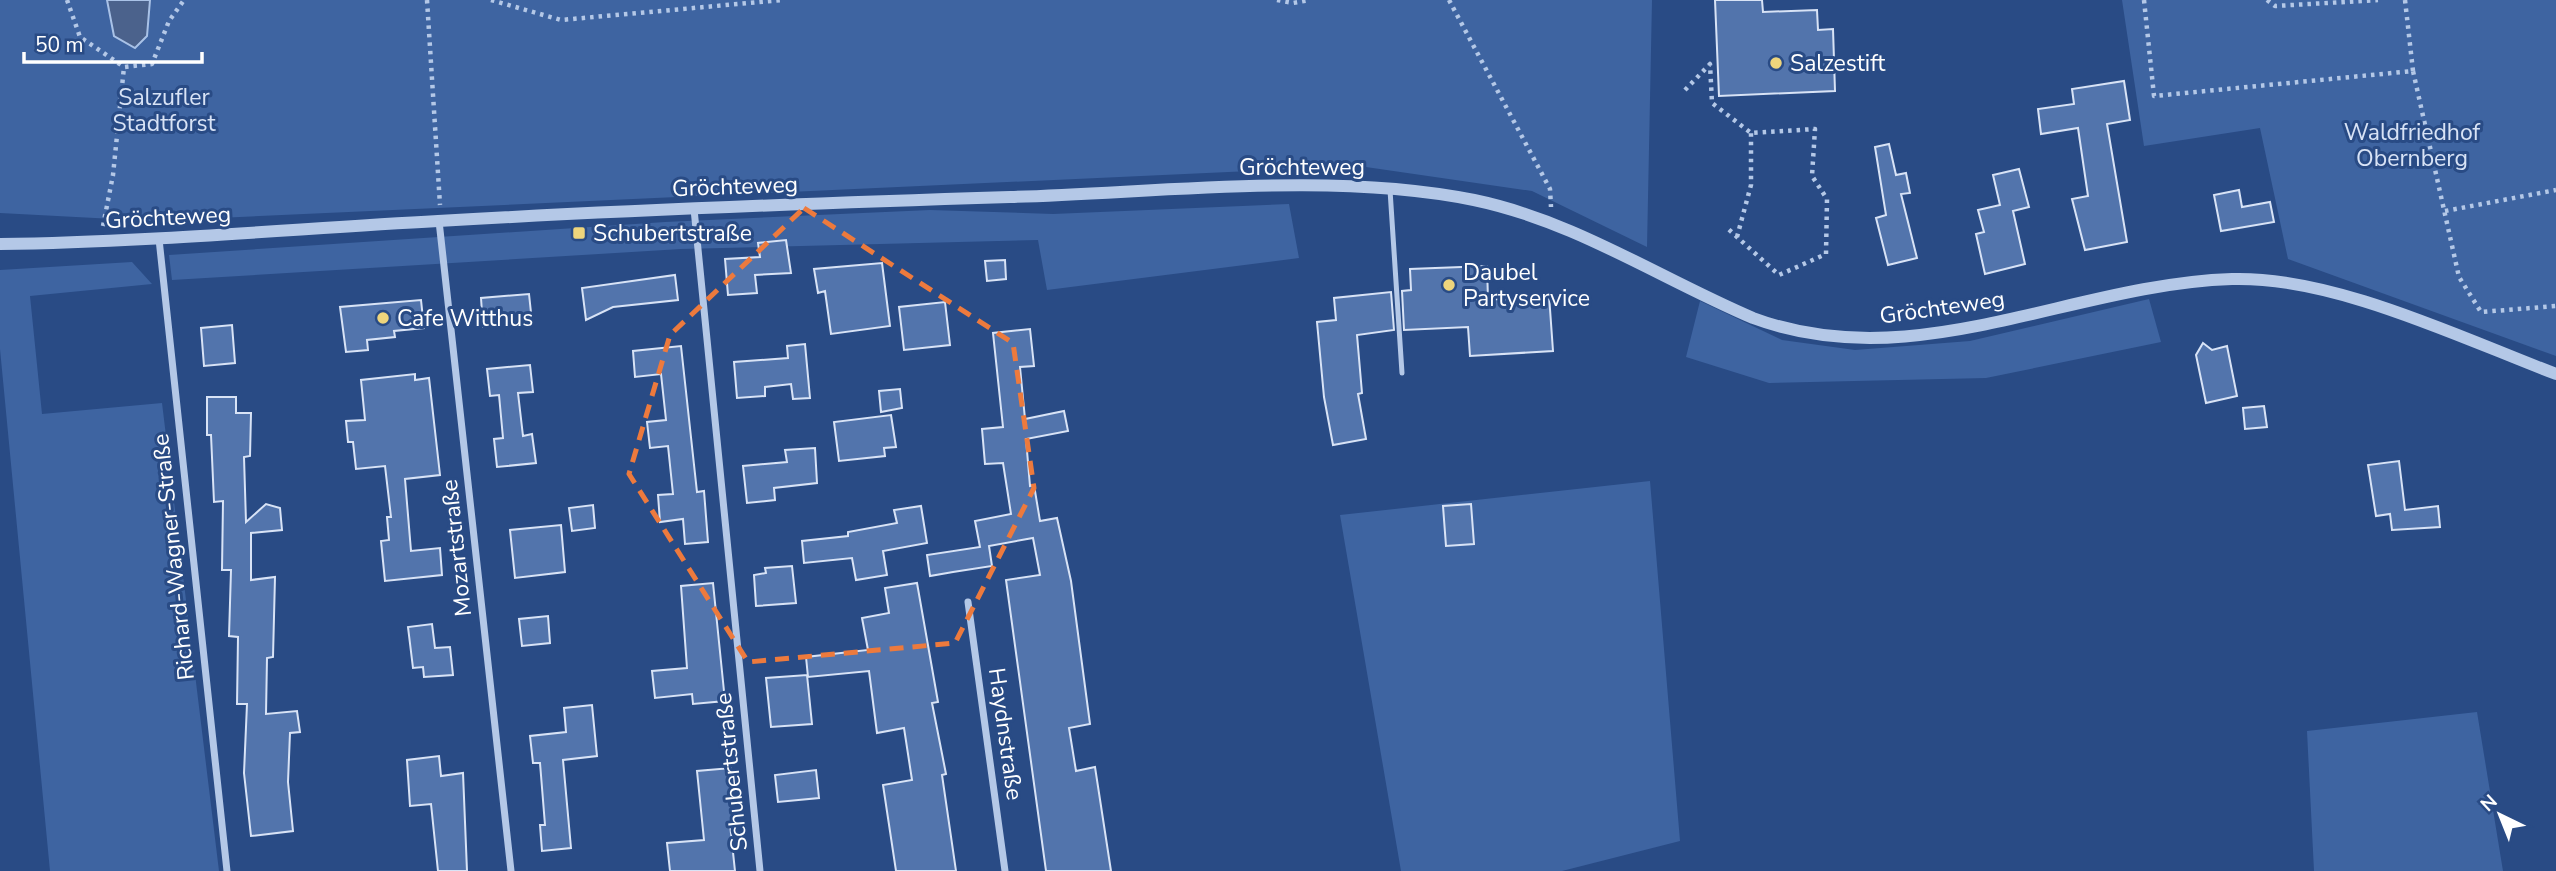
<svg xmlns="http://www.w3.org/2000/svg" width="2556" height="871" font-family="'Nunito Sans',sans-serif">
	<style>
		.green { fill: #3e64a1 }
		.water { fill: #4b628c; stroke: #a9c2e7; stroke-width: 2 }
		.building { fill: #5274ac; stroke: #d8e3f6; stroke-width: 2 }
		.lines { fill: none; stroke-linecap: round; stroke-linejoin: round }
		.path { stroke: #b4c8e7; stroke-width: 4.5; stroke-dasharray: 3.5 5; stroke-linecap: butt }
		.service { stroke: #b4c8e7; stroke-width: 5 }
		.minor { stroke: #b4c8e7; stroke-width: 7 }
		.tertiary { stroke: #b4c8e7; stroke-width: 12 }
		.marked { fill: none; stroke: #ed7a3d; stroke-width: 5; stroke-dasharray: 14 9; stroke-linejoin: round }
		.poi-dot { fill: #eed57c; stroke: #294b85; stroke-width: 2.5 }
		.labels { text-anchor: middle; stroke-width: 6; stroke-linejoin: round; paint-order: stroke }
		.poi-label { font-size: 23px; fill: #fff; stroke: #294b85; text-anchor: start }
		.park-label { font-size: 23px; fill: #d8e3f6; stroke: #294b85 }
		.street-label { font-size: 23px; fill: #fff; stroke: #294b85 }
	</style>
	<rect width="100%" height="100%" fill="#294b85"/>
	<path class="green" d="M0 0H1652L1647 247 1532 191 1359 166 152 221 0 213Z
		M2122 0H2556V356L2288 259 2260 128 2144 146Z
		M1289 204 1299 258 1047 290 1038 240 681 249 172 280 169 255 665 222 930 210 1053 214Z
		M132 262 152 284 30 296 42 414 162 403 219 871H50L0 349V270Z
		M2149 299 2161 342 1986 378 1769 383 1686 357 1700 301 1782 340 1855 350 1970 341Z
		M1650 481 1680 841 1562 871H1401L1340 515Z
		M2477 712 2503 871H2314L2307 731Z"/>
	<path class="water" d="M107 0H150L147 36 135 48 114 36Z"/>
	<path class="building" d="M1715 0H1762L1763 12 1817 10 1818 30 1833 29 1835 91 1719 96Z
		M2124 81 2130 120 2107 124 2127 242 2085 250 2072 199 2088 196 2078 128 2041 134 2038 109 2074 104 2072 89Z
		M1889 144 1896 175 1906 173 1910 193 1901 194 1917 258 1888 265 1876 218 1886 215 1875 147Z
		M2019 169 2029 207 2013 211 2025 264 1985 274 1976 234 1984 232 1978 210 2000 205 1993 175Z
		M2239 190 2242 207 2270 202 2274 222 2221 231 2214 195Z
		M786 240 791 273 755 275 757 293 728 295 725 259 760 257 758 243Z
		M1005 260 1006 279 987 281 985 261Z
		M882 263 890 326 831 334 825 291 818 293 814 269Z
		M1487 266 1488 300 1549 295 1553 351 1470 356 1468 327 1404 330 1402 291 1411 290 1410 269Z
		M675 275 678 300 613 307 586 320 582 288Z
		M1391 292 1394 330 1357 335 1362 393 1358 394 1366 439 1333 445 1324 397 1317 322 1336 320 1334 298Z
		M529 294 532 322 483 327 481 298Z
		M421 300 424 328 394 331 395 337 367 340 368 350 346 352 340 307Z
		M945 302 950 345 904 350 899 307Z
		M232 325 235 363 204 366 201 328Z
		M1030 329 1034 366 1020 367 1025 419 1064 411 1068 431 1026 439 1030 486 1034 485 1040 521 1057 518 1071 581 1090 724 1069 728 1076 771 1095 767 1111 871H1046L1006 580 1040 575 1033 538 989 546 992 566 953 572 930 576 927 555 980 547 975 521 1011 514 1003 463 985 464 982 429 1003 427 993 333Z
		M2203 343 2212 350 2227 346 2237 396 2206 403 2196 355Z
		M805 344 810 398 793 399 791 384 765 387V396L737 398 734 362 788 358 787 346Z
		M681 346 697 492 704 491 708 542 685 544 683 519 660 522 658 495 673 494 668 446 650 448 647 422 666 420 661 374 635 377 633 351Z
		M530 365 533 392 518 393 523 436 532 434 536 463 497 467 494 439 503 438 499 395 490 396 487 369Z
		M415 374V380L429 378 440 475 405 479 411 551 440 548 442 575 385 581 381 541 389 540 387 517H391L385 466 356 469 353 442H348L346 421 365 420 361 380Z
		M900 389 902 408 881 412 879 391Z
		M207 397H236V413H251L250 456 244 457 246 522 266 504 280 508 282 530 251 533V580L275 577 273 657 267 658 266 714 297 711 300 732 290 733 288 782 293 831 251 836 244 773 247 704H237L238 637 229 636 231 570H222L223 501 214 502 211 435H207Z
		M2264 406 2267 427 2245 429 2243 408Z
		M891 415 896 447 884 448 885 456 839 461 834 422Z
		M815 448 817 483 774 488 775 500 747 503 743 466 787 462 785 450Z
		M2399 461 2405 510 2438 506 2440 527 2392 530 2390 514 2376 516 2368 465Z
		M1471 504 1474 544 1446 546 1443 506Z
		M593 505 595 528 572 531 569 508Z
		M921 506 927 543 883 551 887 575 856 580 852 558 804 563 802 541 848 536V532L897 523 894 510Z
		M561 525 565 572 515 578 510 530Z
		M792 566 796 603 756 606 754 575 766 573 765 568Z
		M713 583 725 701 693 704 692 694 655 698 652 671 687 668 681 586Z
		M917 583 938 702 932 703 946 774 942 775 956 871H896L883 785 912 780 904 728 877 733 869 671 808 677 806 657 868 650 862 618 889 613 885 588Z
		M548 616 550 643 522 646 519 619Z
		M432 624 435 648 450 647 453 675 424 677 423 667 413 668 408 627Z
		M807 675 812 724 771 727 766 678Z
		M592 705 597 756 563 760 571 848 542 851 540 825H545L540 763H533L530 736 566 732 564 708Z
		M439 756 441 776 463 773 467 871H438L431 804 410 806 407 760Z
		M731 768 735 823 730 824 735 871H670L667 843 704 840 697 771Z
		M816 770 819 798 778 802 775 775Z"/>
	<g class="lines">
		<path class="path" d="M67 0 80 37 124 67 152 64 169 21 184 0
			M427 0 440 205
			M491 0 561 20 782 0
			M1277 0 1293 3 1310 0
			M1449 0 1550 189 1551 207
			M2144 0 2154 96 2413 71 2459 277 2481 312 2556 306
			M2267 0 2275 6 2378 0
			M2405 0 2413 71
			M1685 90 1710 64 1712 103 1751 133 1815 129 1812 176 1827 199 1826 254 1779 275 1726 227
			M2445 211 2556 190
			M103 226 113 175 124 67
			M1737 237 1751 185V133"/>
		<path class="service" d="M1390 190 1402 373"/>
		<path class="minor" d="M694 209 760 871
			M439 221 511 871
			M159 239 227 871
			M968 602 1005 871"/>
		<path class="tertiary" d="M0 244C146 242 292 229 438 221 628 210 819 203 1010 197 1157 193 1330 171 1474 200 1575 221 1659 278 1753 318 1914 378 2071 284 2232 279 2334 276 2461 338 2556 374"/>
	</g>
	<path class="marked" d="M804 208 1013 343 1034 488 955 643 748 662 629 474 670 335Z"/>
	<g class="poi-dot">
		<circle cx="1776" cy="63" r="7"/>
		<rect x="572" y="226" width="14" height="14" rx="3.5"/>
		<circle cx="1449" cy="285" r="7"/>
		<circle cx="383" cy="318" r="7"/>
	</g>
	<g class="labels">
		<g class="poi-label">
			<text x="1790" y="71">Salzestift</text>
			<text x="593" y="241">Schubertstraße</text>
			<text x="1463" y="280">Daubel<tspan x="1463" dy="26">Partyservice</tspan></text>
			<text x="397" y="326">Cafe Witthus</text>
		</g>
		<g class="park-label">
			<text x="164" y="105">Salzufler<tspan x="164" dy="26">Stadtforst</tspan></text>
			<text x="2412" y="140">Waldfriedhof<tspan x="2412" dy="26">Obernberg</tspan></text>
		</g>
		<g class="street-label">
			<text x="1302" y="175">Gröchteweg</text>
			<text transform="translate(735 186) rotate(-2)" y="8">Gröchteweg</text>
			<text transform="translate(168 217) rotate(-3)" y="8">Gröchteweg</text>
			<text transform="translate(1942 307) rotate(-8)" y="8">Gröchteweg</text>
			<text transform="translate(456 548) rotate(-96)" y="8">Mozartstraße</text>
			<text transform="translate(173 557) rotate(-96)" y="8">Richard-Wagner-Straße</text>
			<text transform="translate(1006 734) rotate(82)" y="8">Haydnstraße</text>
			<text transform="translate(731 772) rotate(-96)" y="8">Schubertstraße</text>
		</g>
	</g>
	<g transform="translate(2500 815) rotate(317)" stroke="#294b85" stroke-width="5" paint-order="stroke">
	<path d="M0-5L12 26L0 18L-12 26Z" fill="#ffffff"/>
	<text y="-10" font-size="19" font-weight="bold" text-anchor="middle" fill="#ffffff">N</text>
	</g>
	<path d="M24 52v10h178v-10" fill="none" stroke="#ffffff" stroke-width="3.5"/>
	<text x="35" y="52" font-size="21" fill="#ffffff" stroke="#294b85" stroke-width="5" paint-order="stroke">50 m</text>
</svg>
